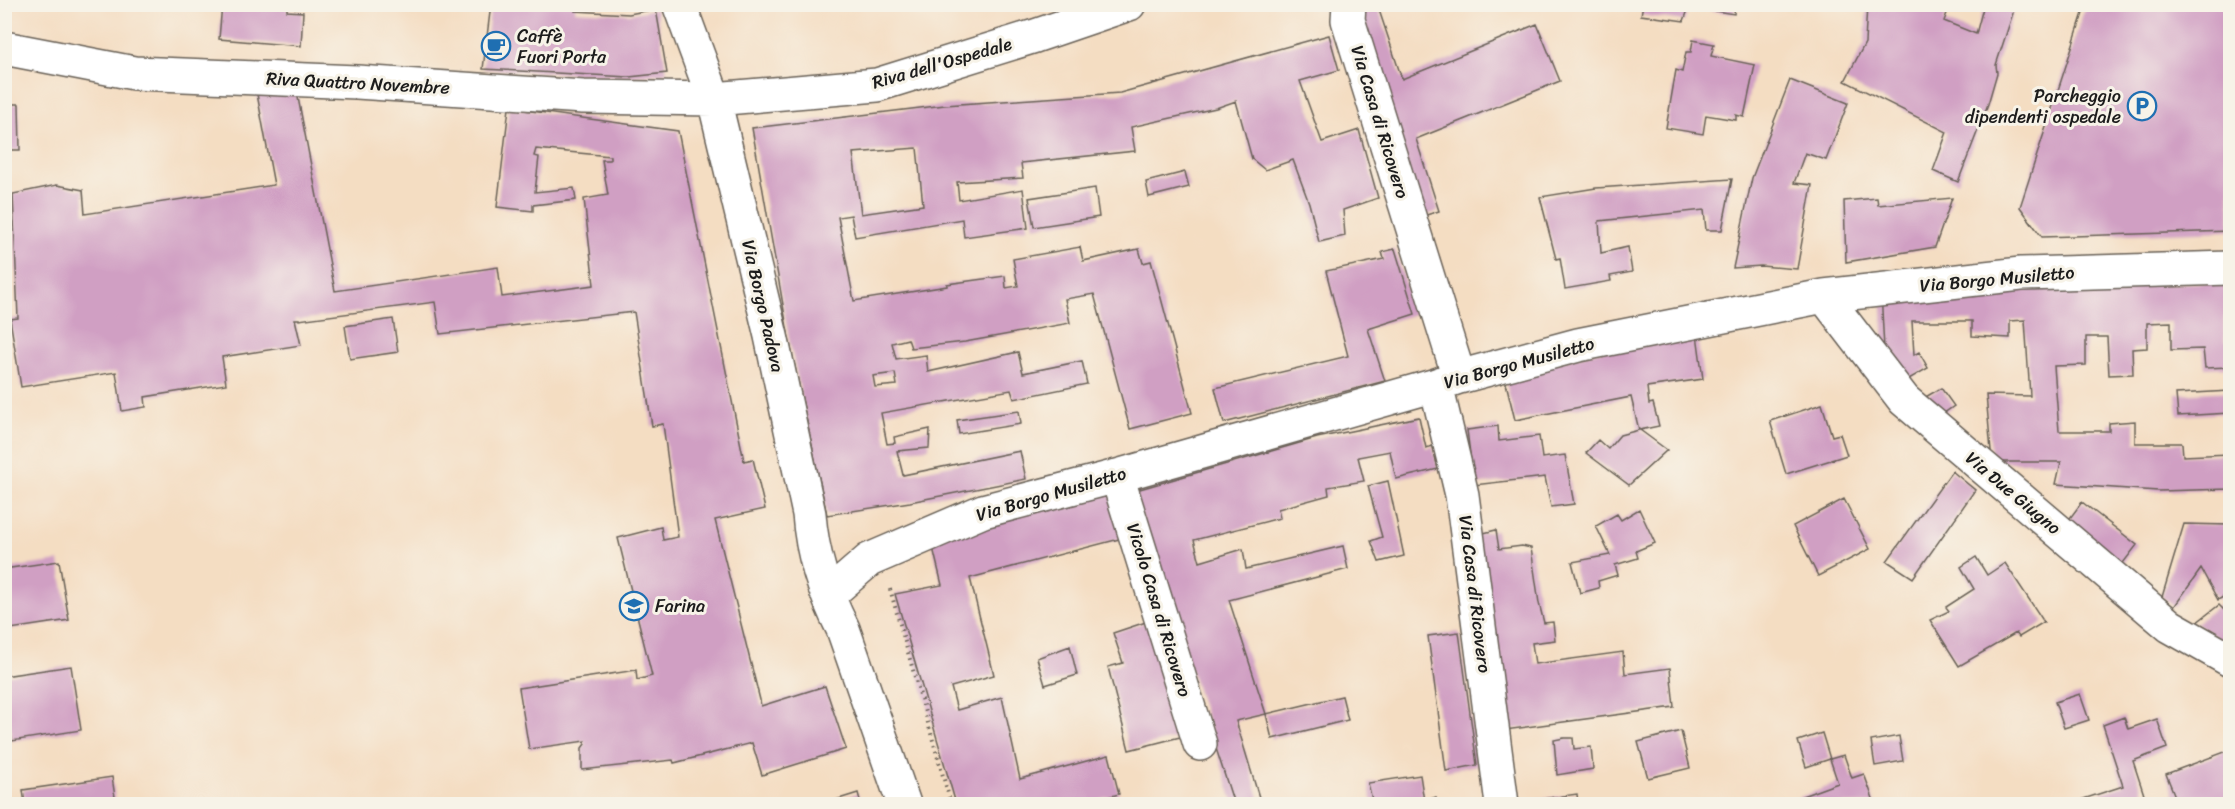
<svg xmlns="http://www.w3.org/2000/svg" width="2235" height="809" font-family="Sriracha,sans-serif">
	<style>
		.building { fill: #d09fc3; fill-rule: evenodd }
		.lines { fill: none; stroke-linecap: round; stroke-linejoin: round }
		.street-casing { stroke: #686056; stroke-width: 36 }
		.secondary-casing { stroke: #686056; stroke-width: 36 }
		.path { stroke: #686056; stroke-width: 4; stroke-dasharray: 1.5 4.5; stroke-linecap: butt }
		.street { stroke: #fff; stroke-width: 33 }
		.secondary { stroke: #fff; stroke-width: 33 }
		.labels { text-anchor: middle; stroke-width: 6; stroke-linejoin: round; paint-order: stroke }
		.poi-label { font-size: 18px; fill: #1c1c1c; stroke: #f7f3e8; text-anchor: start }
		.street-label { font-size: 18px; fill: #1c1c1c; stroke: #f7f3e8 }
	</style>
	<rect width="100%" height="100%" fill="#f7f3e8"/>
	<filter id="ink" filterUnits="userSpaceOnUse"><feTurbulence type="fractalNoise" baseFrequency=".0167" numOctaves="2"/><feDisplacementMap in="SourceGraphic" scale="12" xChannelSelector="R" yChannelSelector="G"/><feConvolveMatrix kernelMatrix="1 2 1 2 8 2 1 2 1" color-interpolation-filters="sRGB"/></filter>
	<filter id="wash" filterUnits="userSpaceOnUse"><feTurbulence type="fractalNoise" baseFrequency=".008" numOctaves="4" result="noise"/><feDisplacementMap in="SourceGraphic" scale="24" xChannelSelector="R" yChannelSelector="G"/><feGaussianBlur stdDeviation="1.35" result="paint"/><feColorMatrix in="noise" values="0 0 0 0 0 0 0 0 0 0 0 0 0 0 0 0 0 1.4 0 .05"/><feComposite in="paint" operator="in"/></filter>
	<g filter="url(#wash)">
		<rect width="100%" height="100%" fill="#f4ddc2"/>
		<g id="blocks">
			<path class="building" d="M222 4H287V11L303 12 301 46 219 39Z
				M491 4H576L575 11 629 14 656 9 667 73 629 77 483 69Z
				M1359 4H1377L1402 79 1537 24 1560 81 1416 139 1439 211 1417 218Z
				M1643 4H1735L1734 14 1689 7 1684 21 1641 15Z
				M1867 4H1940L1949 8 1944 21 1976 34 1984 4H2016L1996 65 1997 73 1988 104 1958 182 1933 171 1947 132 1845 81 1865 43Z
				M2086 4H2230V231L2042 237 2020 207Z
				M1329 35 1339 70 1300 81 1322 142 1359 130 1378 198 1343 210 1345 236 1319 242 1309 203 1293 160 1265 170 1252 159 1236 101 1216 108 1131 127 1135 151 1021 163 1023 178 957 182 959 200 1023 189 1028 228 964 237 962 219 855 237 851 215 838 217 854 301 947 286V284L1005 276 1006 288 1018 286 1013 259 1080 247 1083 261 1139 249 1143 263 1151 261 1192 413 1130 429 1094 294 1065 299 1070 323 965 342 911 348 908 339 892 343 896 359 926 355 928 372 1018 352 1023 373 1082 361 1087 384 1014 399 1011 390 881 413 887 444 895 443 894 437 930 429 929 448 897 451 903 475 1020 451 1026 479 910 502 827 515 789 339 752 128 945 105 1120 93ZM917 148 923 205 861 214 853 153ZM895 373 897 385 875 387 873 376Z
				M1693 40 1714 44 1711 56 1755 65 1744 117 1736 115V120L1706 115 1703 134 1666 128 1676 70 1682 72 1686 52H1691Z
				M1790 80 1848 103 1826 160 1805 153 1794 183 1812 185 1797 269 1761 266 1733 268 1752 178Z
				M296 87 335 291 498 267 502 297 594 285 584 199 608 195 602 160H610V156L536 149 534 156 539 157 535 192 574 188 576 200 533 205V211L497 207 509 108 678 131 744 461 753 459 765 509 715 520 760 700 761 706 825 686 846 749 762 775 752 743 674 763 673 760 582 770V748L585 744V741L529 749 519 688 636 670 637 680 652 676 618 538 661 527 663 540 678 537 663 424 652 426 634 312 440 334 435 302 299 320V319H295L301 345 222 357 226 384 145 397 146 407 122 411 116 372 21 387 10 319 18 318 13 194 57 185 83 190 85 214 274 185 257 94Z
				M4 104H19L20 150H4Z
				M1185 172 1189 187 1149 197 1146 182Z
				M1732 179 1722 230H1706L1704 210 1599 221 1601 253 1628 247 1632 272 1610 276 1611 281 1565 289 1560 258 1556 259 1540 197 1596 188Z
				M1095 188 1099 217 1034 227 1029 198Z
				M1877 198 1878 205 1952 198 1935 247 1846 262 1844 201Z
				M1395 249 1415 314 1368 329 1385 381 1224 423 1215 388 1348 356 1326 271 1384 259 1382 252Z
				M2230 282V317H2224L2225 341H2230V367L2205 368 2203 349 2171 350V322L2147 323V348L2132 349 2133 374 2109 375 2107 337H2086V365L2054 366 2059 431H2109V423L2135 421V443H2182L2183 456 2230 454V489L2158 491 2056 484 2061 462H1992L1986 395 2030 396 2025 320 2010 321V338L1972 336V321H1912L1914 355 1919 352 1928 368 1902 383 1884 349 1881 291Z
				M393 319 398 352 350 359 345 326Z
				M1696 327 1703 379 1647 387 1649 404 1653 403 1659 426 1640 430 1667 450 1629 485 1586 453 1598 440 1608 449 1620 435 1639 430 1631 397 1515 420 1504 375Z
				M1941 388 1954 406 1934 420 1917 402Z
				M2230 391V413L2178 416 2176 394Z
				M1822 404 1832 436 1840 434 1847 455 1786 474 1770 421Z
				M1019 411 1021 424 959 434 957 420Z
				M1419 417 1426 448 1433 446 1438 469 1396 479 1390 451 1358 457 1364 481 1328 487 1329 495 1278 509 1280 518 1194 540 1200 562 1243 549 1246 569 1343 546 1348 569 1229 600 1266 714 1236 721 1261 804H1234L1133 491 1317 438Z
				M1498 426 1499 441 1539 436 1542 458 1565 455 1574 504 1551 507 1545 477 1474 485 1467 430Z
				M1952 471 1975 490 1913 578 1887 561Z
				M1388 481 1404 556 1379 562 1371 541 1382 537 1368 486Z
				M1113 491 1127 537 970 578 994 675 951 687 957 710 1002 697 1020 779 1109 755 1119 794 1082 804H956L895 594 942 585 930 535Z
				M1844 499 1870 549 1818 576 1793 526Z
				M2082 502 2137 545 2120 567 2064 526Z
				M1639 509 1655 543 1636 551 1638 558 1615 565 1618 575 1598 581 1599 588 1580 593 1572 562 1610 555 1596 526 1617 514 1621 520Z
				M2184 524 2230 525V593L2218 600 2201 569 2174 607 2162 597Z
				M1496 530 1499 549 1522 546 1531 548 1539 603 1544 623 1553 622 1555 640 1532 643 1535 664 1623 652 1625 674 1670 668 1674 707 1505 730 1475 535Z
				M1976 557 1987 575 2005 563 2044 622 2019 637 2016 633 1959 666 1930 620 1949 611 1946 607 1974 589 1961 567Z
				M59 561 69 620 4 630V569Z
				M2219 605 2230 616V647L2196 623Z
				M1152 620 1188 735 1129 750 1108 667 1123 663 1113 633Z
				M1459 632 1477 765 1446 771 1428 636Z
				M1070 646 1077 675 1045 685 1037 658Z
				M71 666 81 730 12 741 4 689V676Z
				M2080 694 2089 720 2064 728 2055 702Z
				M1342 696 1348 720 1272 739 1266 714Z
				M2124 717 2128 729 2157 719 2167 748 2133 761 2147 804H2072L2071 803 2123 786 2103 725Z
				M1681 731 1690 768 1648 778 1638 742Z
				M1822 733 1830 759 1806 767 1798 741Z
				M1899 736 1903 761 1875 766 1871 741Z
				M1564 738H1573L1574 749 1591 747 1593 769 1557 775 1554 740Z
				M2230 750V804H2178L2166 774Z
				M1844 755 1852 778 1864 774 1875 804H1787L1786 802 1838 783 1830 759Z
				M1420 775 1424 801 1436 797 1437 804H1373L1368 783Z
				M112 777 116 804H25L23 790Z
				M858 793 861 804H823Z
				M1577 794 1578 804H1511V803Z"/>
		</g>
	</g>
	<g filter="url(#ink)">
		<use href="#blocks" fill-opacity="0" stroke="#686056" stroke-width="1.5"/>
		<g class="lines">
			<g class="street-casing">
				<path id="street" d="M679 4 714 99
					M1349 4 1348 20 1459 377
					M1824 296 1904 400 2170 626 2230 660
					M1436 385 1462 495 1502 804
					M1117 476 1200 744
					M839 586 869 560 983 511 1117 476 1436 385 1459 377 1578 345 1824 296 2021 274 2230 268"/>
			</g>
			<g class="secondary-casing">
				<path id="secondary" d="M4 48 134 73 357 82 583 97 714 99 877 85 1035 36 1129 4
					M714 99 771 336 809 514C812 554 825 594 843 629L904 804"/>
			</g>
			<path class="path" d="M890 589 951 804"/>
			<use href="#street" class="street"/>
			<use href="#secondary" class="secondary"/>
		</g>
	</g>
	<defs>
		<g id="cafe-ring" transform="scale(1.5)"><circle r="9.5" fill="#f7f3e8" stroke="#1f6fb2" stroke-width="1.5"/><path d="M-5.5-4.5H6V0H3Q3 3.5 0 3.5H-2.5Q-5.5 3.5-5.5 0ZM3-3.2v2h1.7v-2ZM-6 4.5H4V6H-6Z" fill="#1f6fb2"/></g>
		<g id="parking-ring" transform="scale(1.5)"><circle r="9.5" fill="#f7f3e8" stroke="#1f6fb2" stroke-width="1.5"/><path d="M-3.5-5.5H1a3.5 3.5 0 0 1 0 7H-1V5.5H-3.5ZM-1-3.4V-.6H.8a1.4 1.4 0 0 0 0-2.8Z" fill="#1f6fb2"/></g>
		<g id="school-ring" transform="scale(1.5)"><circle r="9.5" fill="#f7f3e8" stroke="#1f6fb2" stroke-width="1.5"/><path d="M0-5L7-2L0 1L-7-2ZM-4 1L0 2.5L4 1V4Q0 6-4 4Z" fill="#1f6fb2"/></g>
	</defs>
	<g fill-rule="evenodd">
		<use href="#cafe-ring" x="496" y="46"/>
		<use href="#parking-ring" x="2142" y="106"/>
		<use href="#school-ring" x="634" y="606"/>
	</g>
	<g class="labels">
		<g class="poi-label">
			<text x="517" y="42">Caffè<tspan x="517" dy="21">Fuori Porta</tspan></text>
			<text x="2121" y="102" text-anchor="end">Parcheggio<tspan x="2121" dy="21">dipendenti ospedale</tspan></text>
			<text x="655" y="612">Farina</text>
		</g>
		<g class="street-label">
			<text transform="translate(942 63) rotate(-16)" y="6">Riva dell'Ospedale</text>
			<text transform="translate(358 83) rotate(3)" y="6">Riva Quattro Novembre</text>
			<text transform="translate(1380 122) rotate(73)" y="6">Via Casa di Ricovero</text>
			<text transform="translate(1997 279) rotate(-5)" y="6">Via Borgo Musiletto</text>
			<text transform="translate(763 306) rotate(77)" y="6">Via Borgo Padova</text>
			<text transform="translate(1519 363) rotate(-15)" y="6">Via Borgo Musiletto</text>
			<text transform="translate(2013 493) rotate(40)" y="6">Via Due Giugno</text>
			<text transform="translate(1051 494) rotate(-16)" y="6">Via Borgo Musiletto</text>
			<text transform="translate(1475 594) rotate(83)" y="6">Via Casa di Ricovero</text>
			<text transform="translate(1159 610) rotate(73)" y="6">Vicolo Casa di Ricovero</text>
		</g>
	</g>
	<rect width="2235" height="809" fill="none" stroke="#f7f3e8" stroke-width="24"/>
</svg>
